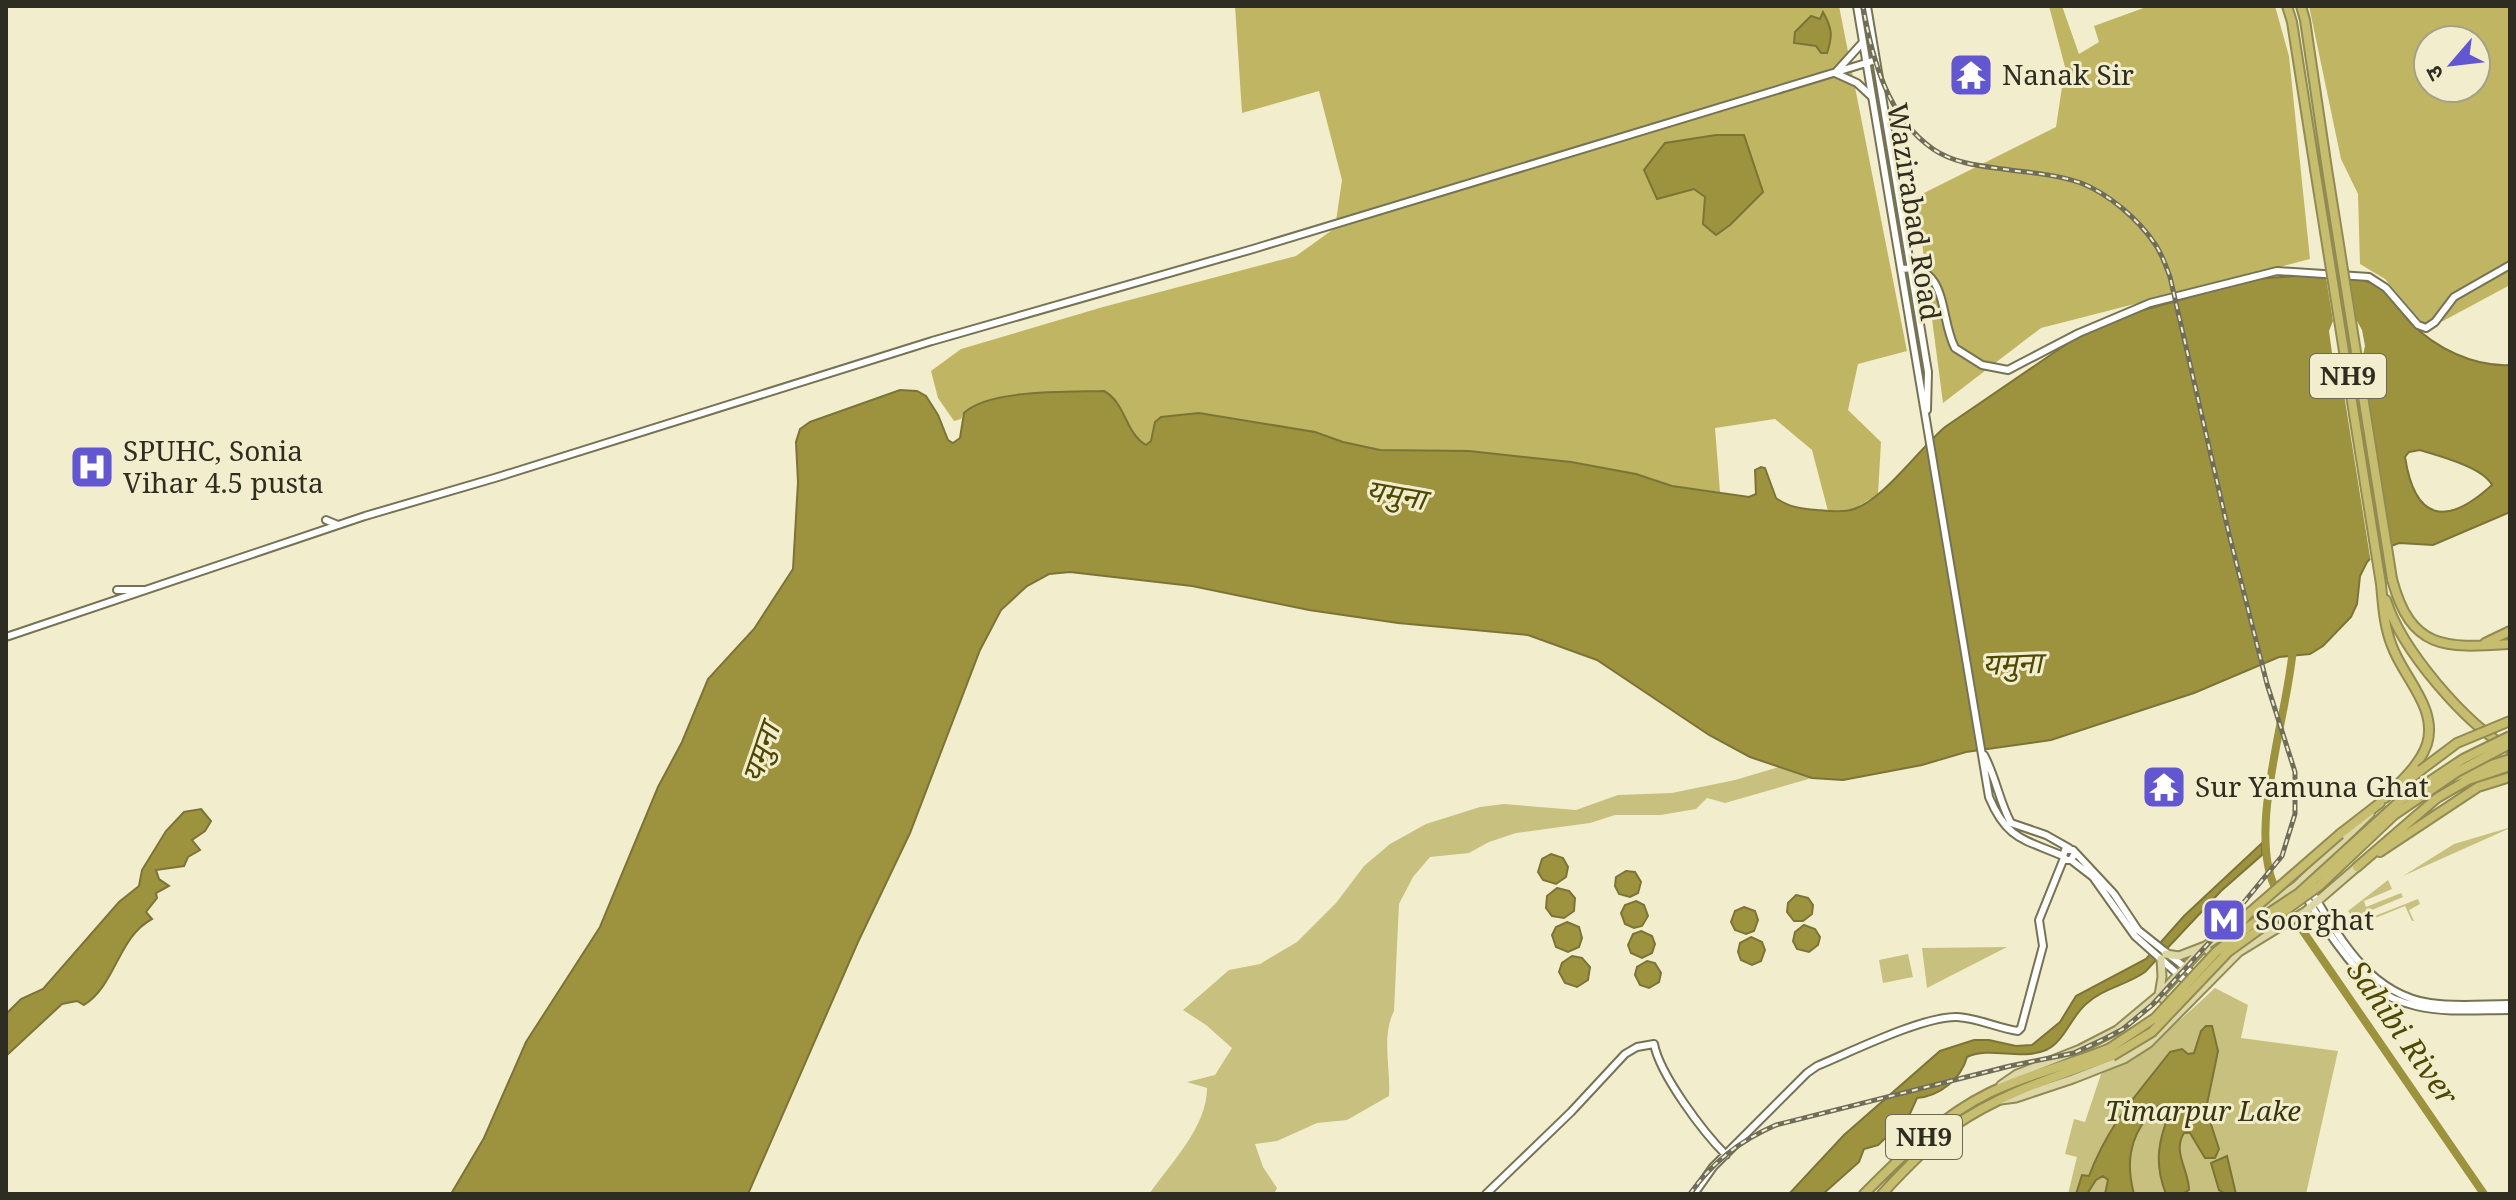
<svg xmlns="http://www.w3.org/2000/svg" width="2516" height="1200" font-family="'Noto Serif','Noto Sans Devanagari',serif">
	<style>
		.green { fill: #c8c07e }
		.forest { fill: #bfb562; fill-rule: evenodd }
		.water { fill: #9d933f; stroke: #7c7436; stroke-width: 2; fill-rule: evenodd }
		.pier { fill: #f2eecd }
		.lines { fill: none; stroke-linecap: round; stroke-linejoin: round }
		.river { stroke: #9d933f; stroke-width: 8 }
		.secondary-casing { stroke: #767355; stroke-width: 10 }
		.primary-casing { stroke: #918b53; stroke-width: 11 }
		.highway-casing { stroke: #918b53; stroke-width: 12 }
		.secondary { stroke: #fff; stroke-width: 6 }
		.primary { stroke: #ddd7a8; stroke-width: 7 }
		.highway { stroke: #c6bd6e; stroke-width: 8 }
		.rail-casing { stroke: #6f6c59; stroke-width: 5 }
		.rail { stroke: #f2eecd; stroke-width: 2; stroke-dasharray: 6; stroke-linecap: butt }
		.highway-bridge-casing { stroke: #918b53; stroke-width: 12; stroke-linecap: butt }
		.highway-bridge { stroke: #c6bd6e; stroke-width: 8 }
		.labels { text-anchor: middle; stroke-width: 6; stroke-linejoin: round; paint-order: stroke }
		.shield { fill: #f2eecd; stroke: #6a6755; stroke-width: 2 }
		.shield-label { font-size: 26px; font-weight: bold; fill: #2f2d21 }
		.poi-label { font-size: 28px; fill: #2f2d21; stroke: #f2eecd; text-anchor: start }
		.street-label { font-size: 28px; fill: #2f2d21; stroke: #f2eecd }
		.park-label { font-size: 28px; font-style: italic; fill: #3a3511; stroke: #f2eecd }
		.water-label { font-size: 30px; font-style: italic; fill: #4f4803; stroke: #f2eecd }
	</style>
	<rect width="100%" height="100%" fill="#f2eecd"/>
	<path class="green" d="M1779 767 1812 778 1725 803 1707 798 1696 809 1661 815H1615L1590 823 1516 833 1489 842 1469 853 1430 857 1413 877 1399 904 1394 1011C1381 1037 1391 1068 1389 1096L1347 1120 1317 1123 1277 1141 1255 1144 1263 1167 1277 1188 1274 1194H1149C1171 1163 1207 1127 1207 1088L1187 1082 1215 1075 1232 1048 1206 1025 1183 1010 1229 970 1260 964 1297 942 1336 903 1364 866 1390 844 1426 824 1480 807 1504 804 1576 810 1618 795 1672 793 1735 780Z
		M2508 828V829L2403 876 2454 844Z
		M2388 880 2392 889 2364 901 2366 907 2401 893 2403 897 2355 917 2357 923 2418 899 2420 904 2409 910 2414 921H2412L2405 906 2358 925 2348 911Z
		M2007 947 1927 988 1922 948Z
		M1908 954 1913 977 1883 983 1879 960Z
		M2215 988 2248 1005 2241 1038 2338 1051 2306 1194H2068L2077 1157 2065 1154 2074 1119 2085 1122 2101 1074C2146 1053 2179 1021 2215 988Z"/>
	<path class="forest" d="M1235 6H1839L1907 351 1858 364 1848 410 1881 442 1878 494 1854 509 1828 511 1812 450 1775 419 1715 428 1720 492 1672 486 1636 474 1571 462 1469 451 1380 450 1343 442 1315 432 1155 422 1151 441 1146 445 1137 438 1129 424 1001 399C987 400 967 404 961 419L954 421 938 398 931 371 961 349 1103 307 1296 256 1335 228 1342 180 1319 91 1242 113Z
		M2049 6H2062L2079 54 2099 42 2094 26 2149 6H2275L2289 56 2310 259 2041 328 1943 403 1916 197 2056 127 2065 67Z
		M2309 6H2510V285L2443 321 2423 323 2385 279 2360 264 2358 194 2341 159ZM2428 40H2476V88H2428Z"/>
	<path class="water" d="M1823 12C1832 28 1833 36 1827 53H1821L1816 46 1794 43 1795 32 1811 16 1820 19Z
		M1716 135H1744L1763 192 1730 225 1716 235 1703 224 1705 197 1694 189 1657 199 1644 170 1665 143Z
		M2321 274C2337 277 2361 277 2376 285 2390 293 2399 310 2410 322 2435 348 2474 367 2510 365V512L2433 545 2399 543 2378 551 2367 562 2360 576 2357 604 2351 617 2323 646 2310 654 2279 657 2194 693 2051 740 1966 752 1922 765 1843 780 1812 778 1750 757 1709 735 1597 660 1528 635 1398 623 1309 610 1192 586 1070 572 1049 574 1027 586 1001 610 980 650 910 833 858 942 748 1194H451L484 1138 526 1042 600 927 658 787 682 742 708 679 754 629 793 569 798 482 796 442 800 429 810 422 900 390 917 391 926 396 938 415 948 440 953 443 960 438 964 413C988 389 1070 392 1104 391 1126 403 1125 433 1146 445L1151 441 1155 422 1161 417 1199 413 1315 432 1343 442 1380 450 1469 451 1571 462 1636 474 1672 486 1749 497 1756 494 1755 470 1761 467 1765 468 1776 498C1788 507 1802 509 1817 510 1828 511 1843 513 1854 509 1884 499 1919 449 1945 427L2074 339 2133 313 2255 279ZM2420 450C2439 456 2483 467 2492 485 2446 527 2415 521 2405 457L2409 452Z
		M201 809 211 821 205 831 192 840 200 850 188 857 184 866 156 870 159 879 169 886 156 893 157 898 146 912 152 919C118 937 116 985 84 1005L77 1001 62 1004 6 1056V1014L21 999 43 989 119 902 139 886 142 870 166 831 184 812Z
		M2262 843V855L2221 891 2145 972C2127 985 2103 988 2086 1004 2071 1017 2064 1042 2046 1050 2020 1061 1991 1046 1967 1057 1961 1079 1940 1096 1917 1098L1909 1116 1878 1145 1864 1149 1859 1162 1823 1194H1789L1844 1135 1940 1051 1974 1040H1989L2016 1046 2032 1045 2060 1022 2076 996 2146 959 2184 916Z
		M1551 854 1563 858 1568 867 1566 877 1556 884 1543 880 1538 872 1542 859Z
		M1626 871 1635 872 1641 882 1638 893 1630 897 1619 894 1615 886 1616 877Z
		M1557 888 1569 891 1575 898 1574 911 1564 918 1552 916 1546 908 1547 896Z
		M1796 895 1808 898 1813 905 1812 914 1803 921H1794L1787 912 1788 903Z
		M1636 901 1644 905 1648 916 1642 926 1634 928 1625 924 1621 913 1625 905Z
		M1744 907 1755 911 1758 920 1754 931 1746 934 1735 930 1731 922 1735 911Z
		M1567 922 1579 927 1582 938 1579 947 1568 952 1556 947 1552 935 1556 927Z
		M1804 925 1815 929 1820 937 1818 945 1809 952 1797 949 1793 941 1795 932Z
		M1641 931 1652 936 1655 944 1652 953 1642 958 1631 953 1628 945 1633 934Z
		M1751 937 1762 942 1765 950 1761 961 1752 965 1741 960 1738 952 1740 943Z
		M1572 956 1582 958 1590 967 1588 980 1577 987 1565 983 1559 972 1562 963Z
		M1647 961 1655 963 1661 973 1659 982 1649 988 1640 985 1635 975 1637 967Z
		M2206 1026H2212L2218 1051 2206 1109 2219 1149 2215 1158H2205L2190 1133H2184C2172 1152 2189 1170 2189 1190L2182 1194H2166C2154 1164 2158 1141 2170 1112L2164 1104C2156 1106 2154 1109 2149 1115 2129 1139 2126 1164 2134 1194H2105L2108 1180 2103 1176 2096 1180 2087 1194H2076L2082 1175 2089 1176C2109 1123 2136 1096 2170 1052L2182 1049 2188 1054 2194 1053 2201 1031Z
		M2227 1156 2236 1194H2226L2219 1190 2211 1163Z"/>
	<path class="pier" d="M2325 271 2349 275 2356 319 2362 330 2365 346 2362 359 2392 550 2380 555 2371 563 2339 363 2332 353 2329 331 2333 321Z"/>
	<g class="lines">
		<path class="river" d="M2278 893C2244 837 2289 712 2293 647
			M2285 905 2484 1194"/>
		<g class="secondary-casing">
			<path id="secondary" d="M1857 6 1989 797C2007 840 2024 839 2063 856
				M1867 6 1928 372 1927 410
				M1863 42 1835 73 1857 83 1871 96
				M1901 269C1949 263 1939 318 1955 348L1982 365 2008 370 2079 333 2150 303 2277 271 2369 277 2386 288 2418 325 2426 328 2435 322 2454 297 2510 265
				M326 520 338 525
				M117 590H145
				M6 637 365 516 498 477 932 341 1253 249 1876 60
				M1984 755C1996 777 1999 801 2011 823L2046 835 2069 848
				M2075 853 2071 860H2066L2063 856 2065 850H2073L2114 894 2138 930 2197 977
				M2071 860 2093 877 2135 936 2190 985
				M2310 889C2339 937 2369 994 2430 1003 2456 1007 2484 1004 2510 1004
				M2304 894C2324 926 2348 964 2376 988 2387 997 2403 1003 2416 1006 2446 1013 2479 1010 2510 1010
				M1486 1194 1571 1112 1625 1054 1637 1047 1654 1044C1660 1075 1703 1132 1726 1155
				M1694 1194 1713 1167 1807 1073 1817 1066C1851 1052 1923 1016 1957 1017 1978 1018 1997 1028 2018 1031L2021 1028 2043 946 2039 920 2064 858"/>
		</g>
		<g class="primary-casing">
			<path id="primary" d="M2166 954 2179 956 2205 946 2214 959
				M2161 959 2162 977 2159 995 2172 1007
				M2001 1085 2017 1074 2080 1049 2117 1030 2159 995 2205 946 2296 886 2370 814
				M2001 1100 2016 1098 2073 1079 2124 1059 2149 1043 2239 952 2306 911 2357 867"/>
		</g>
		<g class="highway-casing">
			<path id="highway" d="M2287 6 2292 22 2315 169
				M2301 6 2305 20 2327 169
				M2392 579C2411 651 2446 648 2510 644
				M2381 584C2383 605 2384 626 2392 646 2403 677 2438 708 2427 744 2420 765 2400 782 2385 798
				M2386 600C2401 649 2465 724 2510 749
				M2485 643 2510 631
				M2454 777 2510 759
				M2402 786 2421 770
				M2340 834 2380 803
				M2380 852 2478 787 2510 777
				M2357 867 2437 798 2468 780 2510 766
				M1864 1194C1902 1156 1940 1117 1989 1093 2027 1074 2071 1065 2110 1048
				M1882 1194C1903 1171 1928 1145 1954 1126 2001 1093 2058 1076 2112 1056"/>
		</g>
		<use href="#secondary" class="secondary"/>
		<use href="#primary" class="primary"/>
		<use href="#highway" class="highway"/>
		<g class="rail-casing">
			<path id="rail" d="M1690 1194C1712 1162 1741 1140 1776 1125L2010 1066 2074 1053 2106 1038 2123 1029 2152 1005 2226 924 2282 856 2295 814V772L2267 684 2229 534 2170 277C2166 266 2162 254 2155 244 2138 219 2109 194 2081 183 2056 174 2029 173 2003 169 1980 166 1953 163 1933 149 1887 117 1872 58 1863 6"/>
		</g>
		<use href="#rail" class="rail"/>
		<g class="highway-bridge-casing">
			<path id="highway-bridge" d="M2315 169 2381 584
				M2327 169 2392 579
				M2421 770 2457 743 2510 721
				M2230 936 2248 914 2340 834
				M2110 1048 2155 1018 2216 952 2248 927 2299 893 2400 801 2463 759 2510 736
				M2112 1056 2152 1032 2228 952 2319 886 2394 815 2457 772 2510 744"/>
		</g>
		<use href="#highway-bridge" class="highway-bridge"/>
	</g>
	<defs>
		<g id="temple-square" transform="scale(2.3)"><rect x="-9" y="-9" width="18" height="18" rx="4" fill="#6257d0" stroke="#f2eecd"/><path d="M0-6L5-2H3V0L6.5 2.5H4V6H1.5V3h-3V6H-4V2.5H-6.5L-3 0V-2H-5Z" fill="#fff"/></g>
		<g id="hospital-square" transform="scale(2.3)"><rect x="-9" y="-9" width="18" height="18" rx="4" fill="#6257d0" stroke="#f2eecd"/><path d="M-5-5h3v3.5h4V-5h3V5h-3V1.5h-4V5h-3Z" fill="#fff"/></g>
		<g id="metro-square" transform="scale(2.3)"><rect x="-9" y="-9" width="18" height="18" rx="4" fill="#6257d0" stroke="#f2eecd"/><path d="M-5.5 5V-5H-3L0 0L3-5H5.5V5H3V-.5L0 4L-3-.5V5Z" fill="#fff"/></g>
	</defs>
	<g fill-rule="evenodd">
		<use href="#temple-square" x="1971" y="75"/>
		<use href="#hospital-square" x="92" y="467"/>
		<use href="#temple-square" x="2164" y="787"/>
		<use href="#metro-square" x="2224" y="920"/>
	</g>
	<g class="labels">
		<g class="shield">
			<rect x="2310" y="354" width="76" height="44" rx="6"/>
			<rect x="1886" y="1115" width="76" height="44" rx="6"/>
		</g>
		<g class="shield-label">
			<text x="2348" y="385">NH9</text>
			<text x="1924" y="1146">NH9</text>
		</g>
		<g class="poi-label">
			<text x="2002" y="85">Nanak Sir</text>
			<text x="123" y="461">SPUHC, Sonia<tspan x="123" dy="32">Vihar 4.5 pusta</tspan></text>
			<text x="2195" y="797">Sur Yamuna Ghat</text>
			<text x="2255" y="930">Soorghat</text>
		</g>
		<g class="street-label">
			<text transform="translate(1914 212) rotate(81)" y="10">Wazirabad Road</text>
		</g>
		<g class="park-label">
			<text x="2203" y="1121">Timarpur Lake</text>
		</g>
		<g class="water-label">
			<text transform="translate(1396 495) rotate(10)" y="10">यमुना</text>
			<text transform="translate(2012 664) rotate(-2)" y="10">यमुना</text>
			<text transform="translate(761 753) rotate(-71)" y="10">यमुना</text>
			<text transform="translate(2402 1033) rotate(55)" y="10">Sahibi River</text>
		</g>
	</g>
	<rect width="2516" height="1200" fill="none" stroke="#2f2d21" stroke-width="16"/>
	<g transform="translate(2452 64) rotate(242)"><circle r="38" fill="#f2eecd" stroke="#a4a188" stroke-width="2"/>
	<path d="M0-6L14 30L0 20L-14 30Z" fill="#6257d0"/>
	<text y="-12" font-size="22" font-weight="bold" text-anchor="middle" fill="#2f2d21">उ</text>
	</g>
</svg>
